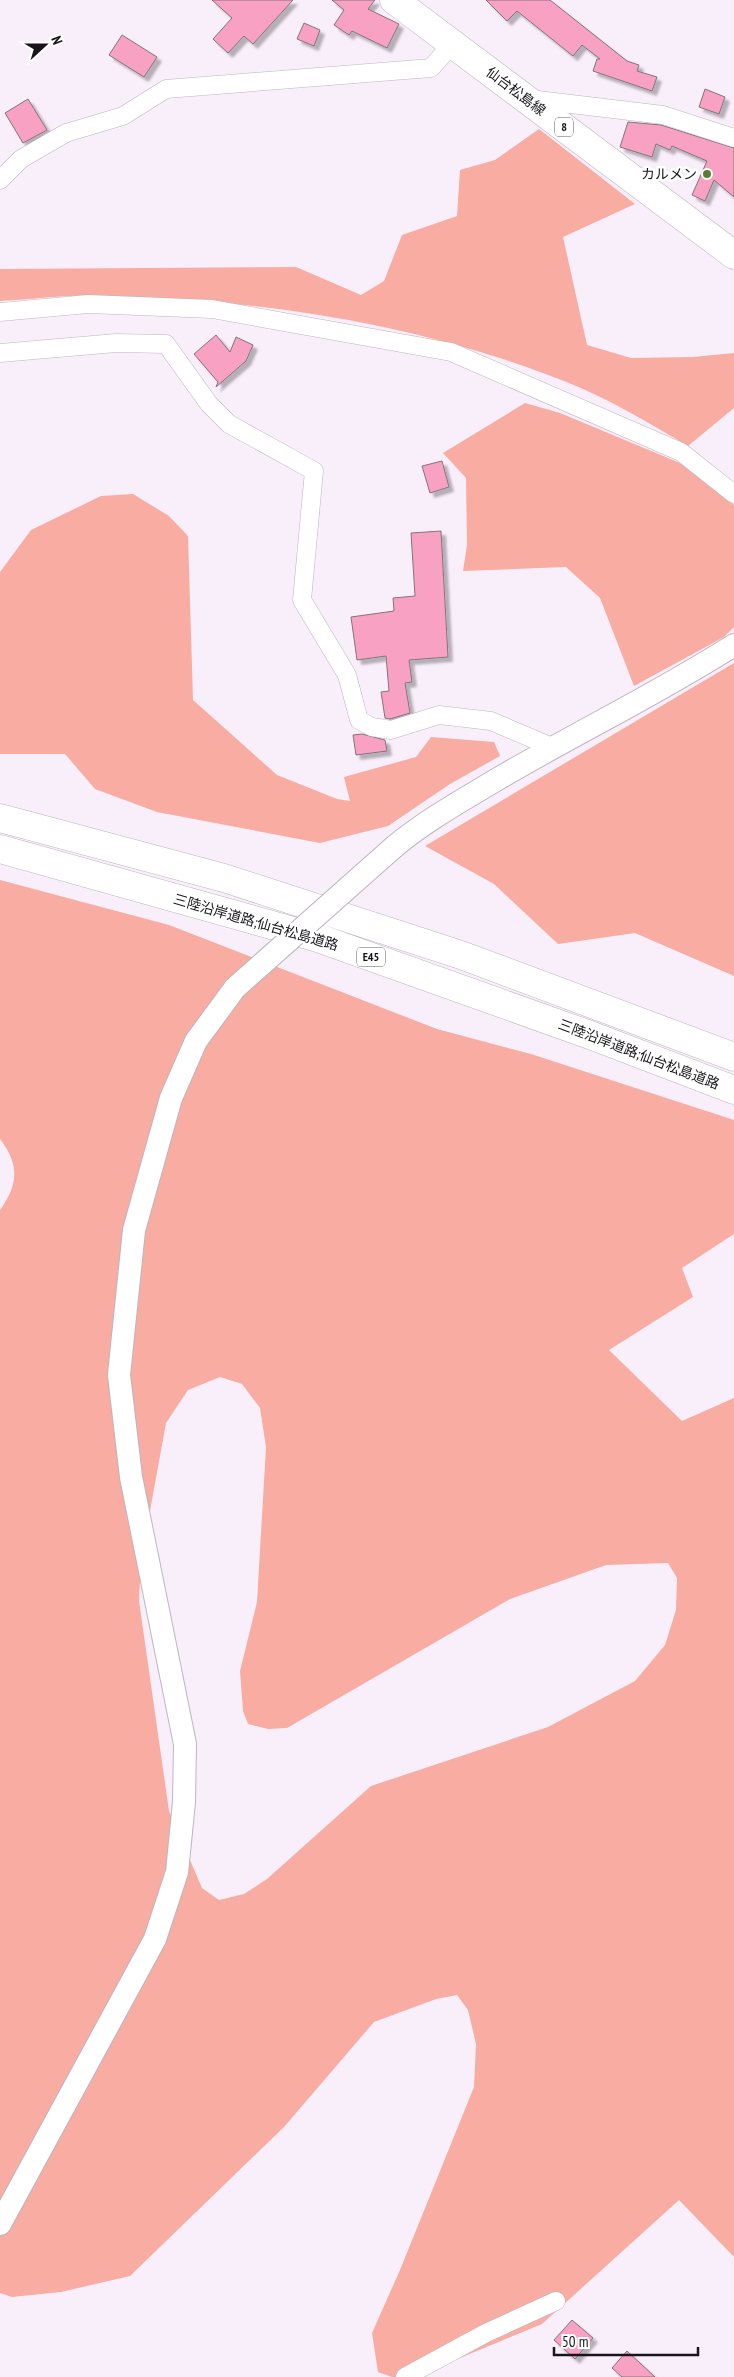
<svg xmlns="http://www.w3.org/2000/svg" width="734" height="2377" font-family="'PT Sans Narrow','Noto Sans JP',sans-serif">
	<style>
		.green { fill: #f9aca1; fill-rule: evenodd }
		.building { fill: #f8a1c3; stroke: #827479; filter: url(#shadow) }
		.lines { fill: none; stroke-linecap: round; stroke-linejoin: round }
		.minor-casing { stroke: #beb5c0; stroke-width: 19 }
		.tertiary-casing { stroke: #beb5c0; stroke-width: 24 }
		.primary-casing { stroke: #beb5c0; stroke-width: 29 }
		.motorway-casing { stroke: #beb5c0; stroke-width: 29 }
		.minor { stroke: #fff; stroke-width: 18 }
		.tertiary { stroke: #fff; stroke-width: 22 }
		.primary { stroke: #fff; stroke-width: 28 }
		.motorway { stroke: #fff; stroke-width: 28 }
		.tertiary-bridge-casing { stroke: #beb5c0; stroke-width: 24; stroke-linecap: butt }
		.tertiary-bridge { stroke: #fff; stroke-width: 22 }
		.poi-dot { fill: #5d7b31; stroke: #fff; stroke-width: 2 }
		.labels { text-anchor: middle; stroke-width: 5; stroke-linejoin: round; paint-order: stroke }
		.shield { fill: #fff; stroke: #5d5b5e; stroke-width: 1 }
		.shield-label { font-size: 12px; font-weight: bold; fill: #181519 }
		.street-label { font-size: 14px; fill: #181519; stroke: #fff }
		.poi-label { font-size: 14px; fill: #181519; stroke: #fff; text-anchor: end }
	</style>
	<defs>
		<filter id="shadow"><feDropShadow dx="4.5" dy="4.5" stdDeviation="1" flood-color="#0004"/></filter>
	</defs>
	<rect width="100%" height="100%" fill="#f9effb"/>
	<path class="green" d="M539 129 635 204 563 237 587 345 631 358 693 357 734 353V408L688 446C649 423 606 397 564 381 420 324 264 300 109 296 73 294 36 299 0 301V269L296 267 361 295 384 281 402 235 457 216 460 170 495 160Z
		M525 403 560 413 680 463 734 505V627L724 637 634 686 600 598 566 567 463 571 467 545 466 478 443 453Z
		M133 494 169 516 188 536 193 700 277 775 337 799 350 801 344 777 416 757 431 737 494 742 500 756 450 784 388 826 320 843 157 812 95 789 65 754H0V572L31 530 101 496Z
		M734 663V976L635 933 558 944 494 884 425 846Z
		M0 880 169 925 437 1029 531 1054 734 1120V1234L682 1268 693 1297 609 1350 682 1421 734 1398V2257L679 2200 542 2324 414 2377H392L378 2372 372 2333 400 2270 474 2087 476 2044 468 2010 457 1995 436 1999 374 2022 284 2127 130 2276 61 2292 12 2297 0 2293V1210C18 1185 20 1165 0 1139ZM220 1377 242 1384 260 1408 266 1447 257 1602 240 1671 243 1711 248 1724 268 1729 287 1728 510 1599 606 1565 668 1563 677 1578 676 1610 665 1645 635 1681 548 1727 371 1786 267 1879 244 1894 219 1900 202 1888 169 1811 139 1601 141 1560 166 1423 188 1390Z"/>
	<path class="building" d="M212 0H293L253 44 244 36 228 53 213 39 232 18Z
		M332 0H375L368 9 399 24 387 48 352 31 349 35 334 25 344 10Z
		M486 0H550L627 61 639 65 637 71 657 77 652 91 593 71 597 59H600L582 45 573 56 517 11 507 21Z
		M304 23 320 30 314 46 297 39Z
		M122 35 157 57 144 77 109 55Z
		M705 89 725 97 719 114 699 107Z
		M28 99 47 130 23 143 5 113Z
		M628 122 661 125 734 148V197L714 180 705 201 692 195 707 161 672 146 670 150 656 144 652 157 620 147Z
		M216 335 230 352 236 337 253 345 246 361 216 387 218 382 194 354Z
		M442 461 449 487 430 493 422 466Z
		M441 531 448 657 409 660 412 682 405 683 410 713 390 719 385 718 381 692 389 691 386 656 357 660 351 617 394 611 393 598 415 596 411 533Z
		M362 734 385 740 387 751 356 755 353 735Z
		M572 2320 593 2338 575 2359 554 2340Z
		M627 2351 655 2377H622L612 2368Z"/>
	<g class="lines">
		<g class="minor-casing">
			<path id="minor" d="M529 99 663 115 734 138
				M0 180 21 159 66 133 123 116 166 89 431 68 453 43
				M0 312 88 304 212 309 451 352 681 452 734 494
				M0 353 116 343 166 344 209 404 229 424 314 471 302 600 347 675 359 720 372 727 391 730 439 715 491 721 552 747
				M405 2377 486 2333 556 2301"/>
		</g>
		<g class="tertiary-casing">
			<path id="tertiary" d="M394 847C425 821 461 801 496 780 574 734 657 694 734 645
				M0 2224 155 1939 177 1872 184 1802 185 1744 131 1477 119 1375 134 1230 171 1098 196 1041 235 988"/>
		</g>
		<g class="primary-casing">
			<path id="primary" d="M394 0 734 255"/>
		</g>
		<g class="motorway-casing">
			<path id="motorway" d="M0 818 224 878 461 955 734 1057
				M0 849 318 938 590 1035 734 1090"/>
		</g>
		<use href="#minor" class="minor"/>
		<use href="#tertiary" class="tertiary"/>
		<use href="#primary" class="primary"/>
		<use href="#motorway" class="motorway"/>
		<g class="tertiary-bridge-casing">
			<path id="tertiary-bridge" d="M235 988 394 847"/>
		</g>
		<use href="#tertiary-bridge" class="tertiary-bridge"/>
	</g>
	<circle class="poi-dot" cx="707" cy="174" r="5"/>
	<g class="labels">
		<g class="shield">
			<rect x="555" y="117.5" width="18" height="19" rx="4"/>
			<rect x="357" y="947.5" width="28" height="19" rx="4"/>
		</g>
		<g class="shield-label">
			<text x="564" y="131">8</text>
			<text x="371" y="961">E45</text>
		</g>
		<g class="street-label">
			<text transform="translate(516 91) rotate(37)" y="5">仙台松島線</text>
			<text transform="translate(256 922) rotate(16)" y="5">三陸沿岸道路;仙台松島道路</text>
			<text transform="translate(639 1054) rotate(21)" y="5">三陸沿岸道路;仙台松島道路</text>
		</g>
		<g class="poi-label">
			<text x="697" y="179">カルメン</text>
		</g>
	</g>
	<g transform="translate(45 45) rotate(69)" stroke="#ffffff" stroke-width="4" paint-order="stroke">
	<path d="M0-4L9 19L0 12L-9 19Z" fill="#181519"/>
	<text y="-8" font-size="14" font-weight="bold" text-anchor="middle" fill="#181519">N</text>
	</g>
	<path d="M554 2347v8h144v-8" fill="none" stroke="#181519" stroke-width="2.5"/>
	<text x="562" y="2347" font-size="15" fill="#181519" stroke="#ffffff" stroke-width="4" paint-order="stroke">50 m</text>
</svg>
